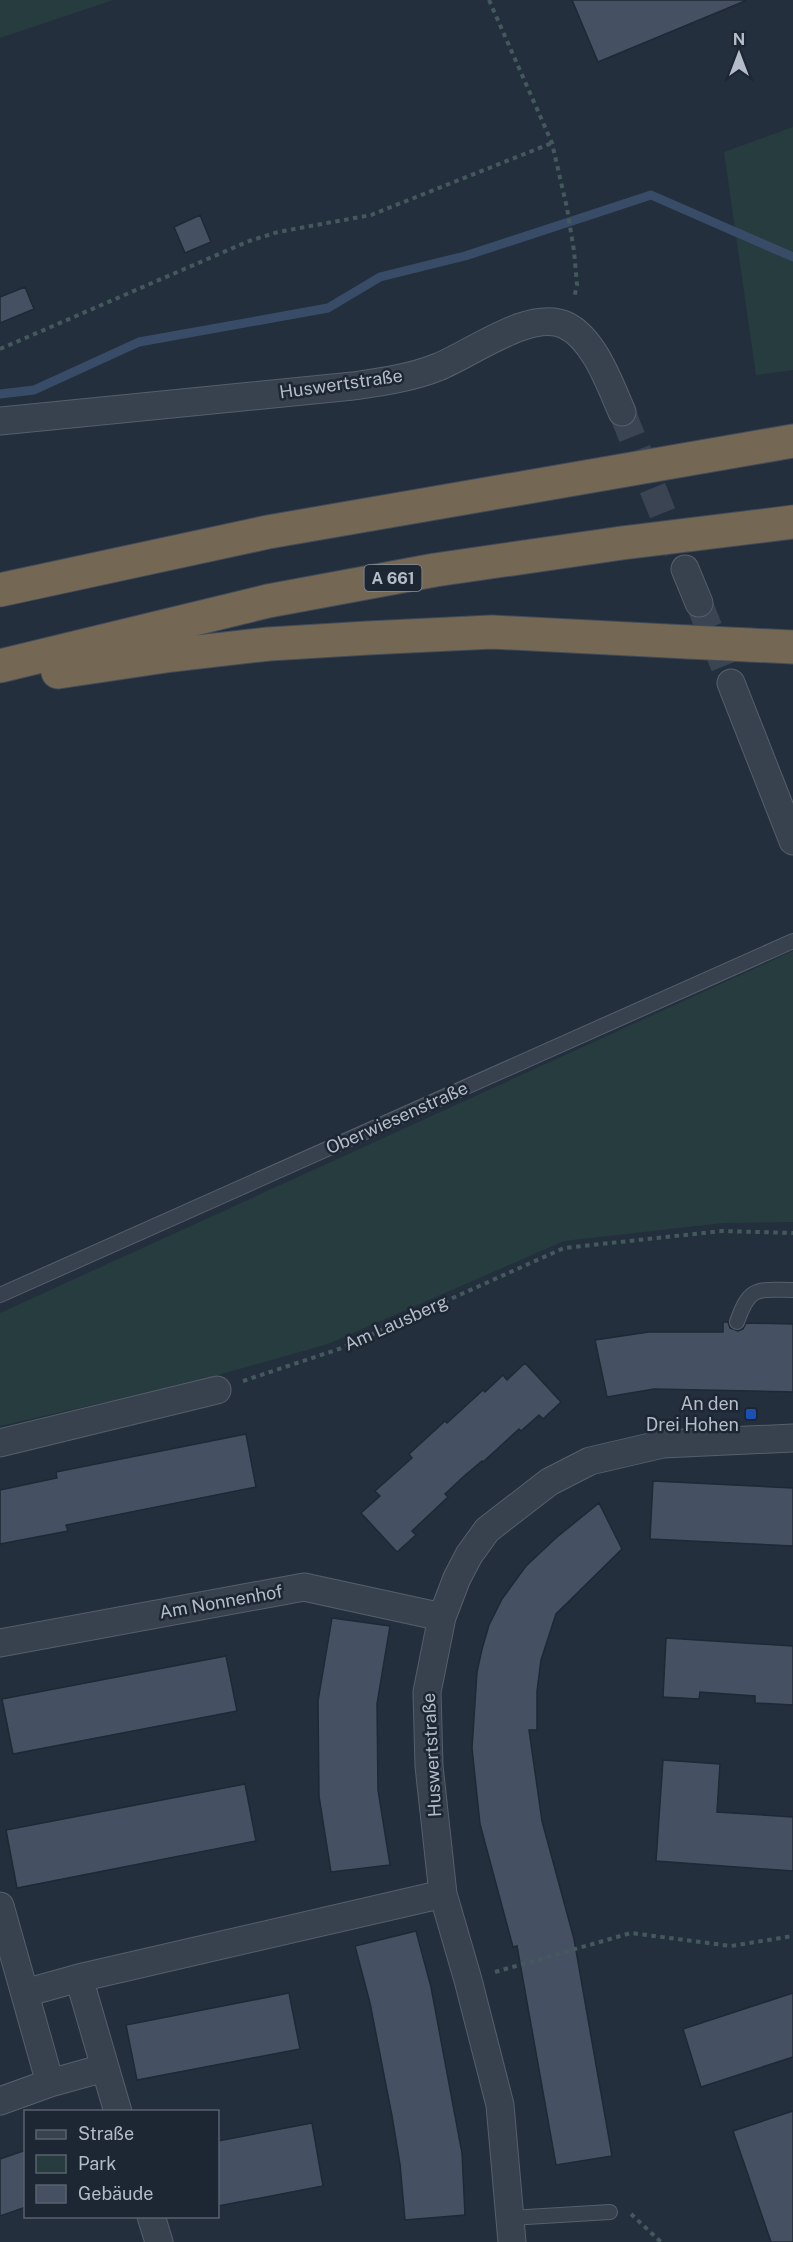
<svg xmlns="http://www.w3.org/2000/svg" width="793" height="2242" font-family="'Public Sans',sans-serif">
	<style>
		.green { fill: #263c3f }
		.lines { fill: none; stroke-linecap: round; stroke-linejoin: round }
		.stream { stroke: #394c67; stroke-width: 9 }
		.building { fill: #455162; stroke: #1f2835; stroke-width: 1.5 }
		.minor-tunnel { stroke: #3a4453; stroke-width: 27; stroke-dasharray: 27 14; stroke-linecap: butt }
		.service-casing { stroke: #565f6c; stroke-width: 16 }
		.minor-casing { stroke: #565f6c; stroke-width: 29 }
		.motorway-casing { stroke: #434c59; stroke-width: 35 }
		.path { stroke: #44595c; stroke-width: 4; stroke-dasharray: 4.5 4.5; stroke-linecap: butt }
		.service { stroke: #38414e; stroke-width: 14 }
		.minor { stroke: #38414e; stroke-width: 27 }
		.motorway { stroke: #746855; stroke-width: 33 }
		.motorway-bridge-casing { stroke: #434c59; stroke-width: 35; stroke-linecap: butt }
		.motorway-bridge { stroke: #746855; stroke-width: 33 }
		.transit-dot { fill: #1a4fb4; stroke: #1d2633; stroke-width: 2 }
		.labels { text-anchor: middle; stroke-width: 5; stroke-linejoin: round; paint-order: stroke }
		.shield { fill: #1d2633; stroke: #878f9c; stroke-width: 1.5 }
		.shield-label { font-size: 16px; font-weight: bold; fill: #b4bcc9 }
		.street-label { font-size: 18px; fill: #b4bcc9; stroke: #1d2633 }
		.poi-label { font-size: 18px; fill: #b4bcc9; stroke: #1d2633; text-anchor: end }
	</style>
	<rect width="100%" height="100%" fill="#242f3e"/>
	<path class="green" d="M0 0H113L0 38Z
		M793 127V370L756 375 724 152Z
		M793 951V1222L723 1223 564 1241 328 1344 197 1381 0 1426V1313Z"/>
	<g class="lines">
		<path class="stream" d="M0 394 34 390 139 342 328 308 380 277 465 256 651 195 793 257"/>
	</g>
	<path class="building" d="M572 0H745V1L598 62Z
		M200 215 211 242 185 253 174 227Z
		M25 287 34 309 0 323V297Z
		M723 1322H728L730 1328 738 1331 743 1329 746 1323 793 1324V1392L654 1389 607 1397 595 1340 649 1332H723Z
		M525 1363 561 1402 543 1419 539 1415 521 1431 519 1429 483 1462 482 1461 463 1477 445 1494 448 1497 412 1531 416 1535 397 1552 361 1513 380 1496 375 1491 412 1458 409 1454 445 1421 447 1423 483 1390 485 1392 503 1375 507 1380Z
		M246 1434 256 1487 66 1525 68 1531 0 1544V1490L57 1478 56 1472Z
		M653 1481 793 1488V1546L650 1539Z
		M599 1503 622 1549 556 1614 541 1660 537 1691V1730H529L542 1821 574 1939 612 2156 556 2165 517 1946 513 1947 480 1824 472 1748 477 1672 482 1649 489 1625 502 1599 526 1566 557 1537Z
		M332 1618 390 1626 377 1704 378 1790 390 1865 331 1872 319 1796 318 1701Z
		M666 1638 793 1646V1705L755 1703V1696L700 1692 699 1699 663 1697Z
		M226 1656 237 1711 13 1754 2 1699Z
		M663 1760 720 1764 717 1812 793 1817V1871L656 1861Z
		M245 1784 256 1841 17 1888 6 1830Z
		M416 1931 431 1987 453 2105 462 2153 465 2215 405 2220 400 2164 392 2116 370 2003 355 1946Z
		M289 1993 300 2049 137 2080 126 2025Z
		M793 1993V2057L701 2087 683 2029Z
		M793 2111V2242H771L733 2131Z
		M312 2123 323 2186 218 2206V2141Z
		M26 2150V2207L0 2216V2159Z"/>
	<g class="lines">
		<path class="minor-tunnel" d="M622 412 685 569
			M699 603 731 683"/>
		<g class="service-casing">
			<path id="service" d="M0 1295 793 941
				M737 1322C750 1285 757 1290 793 1290
				M510 2218 610 2212"/>
		</g>
		<g class="minor-casing">
			<path id="minor" d="M0 421 353 386C381 382 411 378 438 367 471 354 530 309 565 325 594 338 610 385 622 412
				M685 569 699 603
				M731 683 793 841
				M0 1443 217 1390
				M0 1643 304 1587 442 1617
				M0 1906 50 2083
				M79 1978 118 2112
				M25 1993 79 1978 443 1894
				M0 2101 50 2083 104 2068
				M151 2216 159 2242
				M512 2242 500 2105 468 1980 443 1894 429 1766 427 1692 442 1617 457 1578 469 1555 487 1530 549 1482 590 1461 663 1444 793 1438"/>
		</g>
		<g class="motorway-casing">
			<path id="motorway" d="M0 590 268 532 793 441
				M750 645 793 647
				M0 666 268 601 435 570 622 543 793 522
				M58 672 172 655 269 644 368 638 492 632 688 642"/>
		</g>
		<path class="path" d="M489 0 552 143 567 208 574 251 577 285 574 298
			M0 349 249 241 278 232 371 215 552 143
			M243 1381 339 1349 564 1248 722 1231 793 1233
			M495 1972 631 1933 731 1946 793 1936
			M631 2214 661 2242"/>
		<use href="#service" class="service"/>
		<use href="#minor" class="minor"/>
		<use href="#motorway" class="motorway"/>
		<g class="motorway-bridge-casing">
			<path id="motorway-bridge" d="M688 642 750 645"/>
		</g>
		<use href="#motorway-bridge" class="motorway-bridge"/>
	</g>
	<rect class="transit-dot" x="745" y="1408" width="12" height="12" rx="3"/>
	<g class="labels">
		<rect class="shield" x="364.5" y="565" width="57" height="26" rx="4.5"/>
		<g class="shield-label">
			<text x="393" y="584">A 661</text>
		</g>
		<g class="street-label">
			<text transform="translate(341 384) rotate(-8)" y="6">Huswertstraße</text>
			<text transform="translate(397 1118) rotate(-24)" y="6">Oberwiesenstraße</text>
			<text transform="translate(396 1323) rotate(-24)" y="6">Am Lausberg</text>
			<text transform="translate(221 1602) rotate(-10)" y="6">Am Nonnenhof</text>
			<text transform="translate(432 1755) rotate(-93)" y="6">Huswertstraße</text>
		</g>
		<g class="poi-label">
			<text x="739" y="1410">An den<tspan x="739" dy="21">Drei Hohen</tspan></text>
		</g>
	</g>
	<rect x="24" y="2110" width="195" height="108" fill="#1d2633" stroke="#59626f" stroke-width="1.5"/>
	<rect x="36" y="2130" width="30" height="9" fill="#38414e" stroke="#59626f" stroke-width="1.5"/>
	<text x="78" y="2140" font-size="18" fill="#b4bcc9">Straße</text>
	<rect x="36" y="2155" width="30" height="18" fill="#263c3f" stroke="#59626f" stroke-width="1.5"/>
	<text x="78" y="2170" font-size="18" fill="#b4bcc9">Park</text>
	<rect x="36" y="2185" width="30" height="18" fill="#455162" stroke="#59626f" stroke-width="1.5"/>
	<text x="78" y="2200" font-size="18" fill="#b4bcc9">Gebäude</text>
	<g transform="translate(739 54)" stroke="#1d2633" stroke-width="4.5" paint-order="stroke">
	<path d="M0-4.5L10 22L0 15L-10 22Z" fill="#b4bcc9"/>
	<text y="-9" font-size="16" font-weight="bold" text-anchor="middle" fill="#b4bcc9">N</text>
	</g>
</svg>
